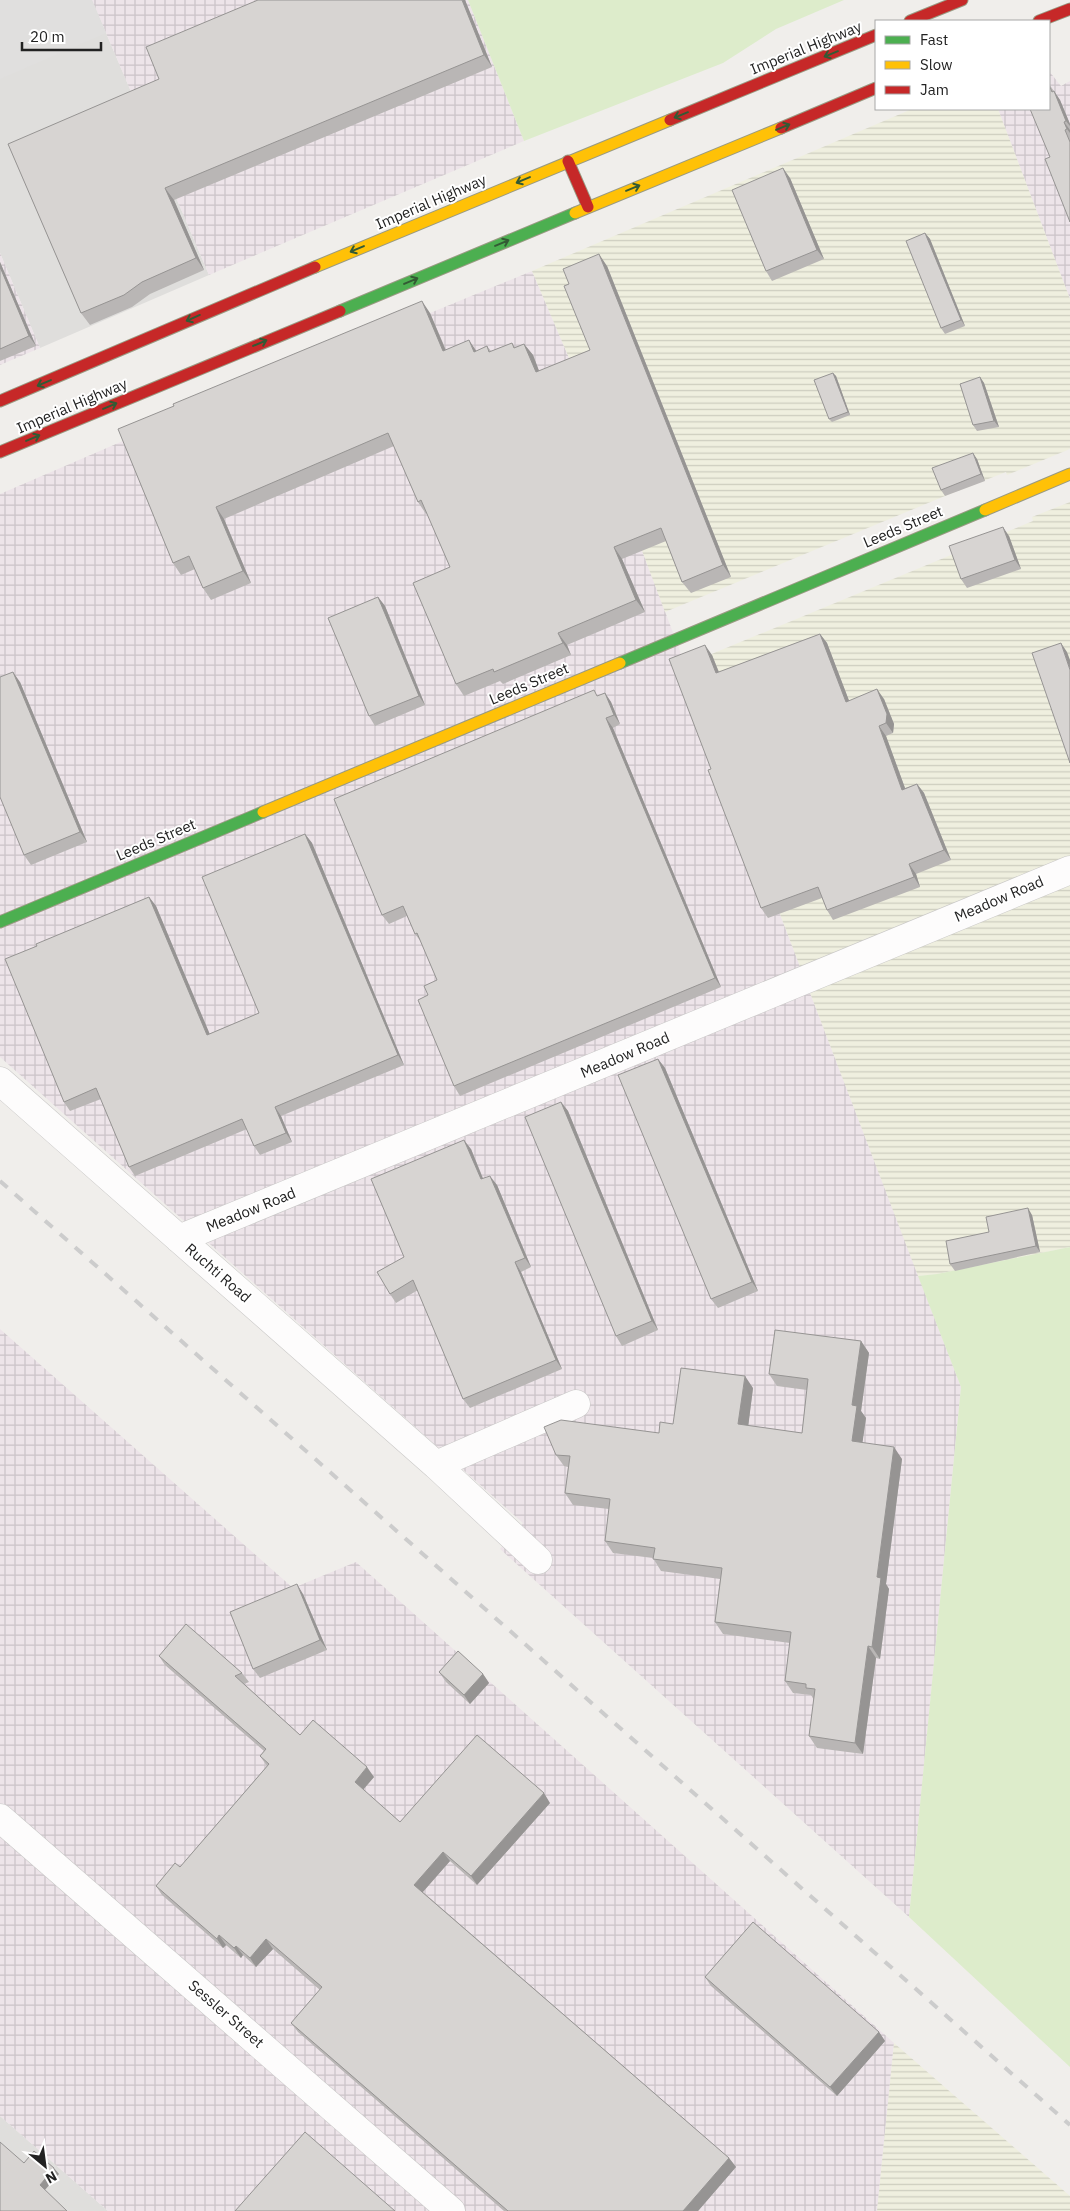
<svg xmlns="http://www.w3.org/2000/svg" width="1070" height="2211" font-family="'IBM Plex Sans',sans-serif">
	<style>
		.residential { fill: #dfdedc }
		.industrial { fill: url(#industrial-grid) }
		.farmland { fill: url(#farmland-rules) }
		.grass { fill: #ddeccb }
		.parking { fill: #e0dfde }
		.lines { fill: none; stroke-linecap: round; stroke-linejoin: round }
		.street-casing { stroke: #c9c8c7; stroke-width: 29 }
		.fast-casing { stroke: #999a82; stroke-width: 13 }
		.slow-casing { stroke: #999a82; stroke-width: 13 }
		.jam-casing { stroke: #999a82; stroke-width: 13 }
		.street { stroke: #fdfcfc; stroke-width: 28 }
		.fast { stroke: #4caf50; stroke-width: 11 }
		.slow { stroke: #ffc107; stroke-width: 11 }
		.jam { stroke: #c62828; stroke-width: 11 }
		.rail { stroke: #ccc; stroke-width: 4; stroke-dasharray: 10 10; stroke-linecap: butt }
		.wall { fill: #b9b6b5 }
		.shaded-wall { fill: #969493 }
		.building { fill: #d7d4d2; stroke: #969493 }
		.oneway { stroke: #335a34 }
		.labels { text-anchor: middle; stroke-width: 4; stroke-linejoin: round; paint-order: stroke }
		.street-label { font-size: 15px; fill: #222; stroke: #fff }
	</style>
	<defs>
		<pattern id="industrial-grid" width="8" height="8" patternUnits="userSpaceOnUse" patternTransform="scale(1.25)"><rect width="8" height="8" fill="#ede4e9"/><path d="M0 4h8M4 0v8" fill="none" stroke="#cbc3c8"/></pattern>
		<pattern id="farmland-rules" width="6" height="5" patternUnits="userSpaceOnUse" patternTransform="scale(1.25)"><rect width="6" height="5" fill="#efefdf"/><path d="M0 2.5h6" fill="none" stroke="#cdcdbf"/></pattern>
	</defs>
	<rect width="100%" height="100%" fill="#f0eeeb"/>
	<path class="residential" d="M0 0H92L209 275 40 348 0 253Z
		M0 2116 108 2211H0Z"/>
	<path class="industrial" d="M92 0H468L524 141 209 275Z
		M1049 71 1061 86 1070 81V299L998 109H1049Z
		M0 253 40 348 0 365Z
		M532 271 575 372 719 755 961 1387 909 1917 500 1549 523 1523 0 1057V494L181 416Z
		M0 1329 293 1588 356 1562 894 2043 877 2211H108L0 2116Z"/>
	<path class="farmland" d="M912 109H998L1070 299V449L1007 475 1006 472 945 496 665 612 575 372 532 271Z
		M1070 502V1247L937 1274 918 1276 685 665 1033 521 1032 517Z
		M894 2043 1070 2196V2211H877Z"/>
	<path class="grass" d="M468 0H844L776 29 723 63 524 141Z
		M1070 1247V2067L909 1917 961 1387 918 1276 937 1274Z"/>
	<path class="parking" d="M0 0H92L106 33 0 79Z"/>
	<g class="lines">
		<g class="street-casing">
			<path id="street" d="M0 1081 436 1465
				M179 1239 1070 870
				M538 1560 436 1465 576 1404
				M0 1818 451 2211"/>
		</g>
		<g class="fast-casing">
			<path id="fast" d="M340 311 575 213
				M620 663 985 510
				M0 922 263 812"/>
		</g>
		<g class="slow-casing">
			<path id="slow" d="M575 213 781 128
				M315 267 670 120
				M985 510 1070 474
				M263 812 620 663"/>
		</g>
		<g class="jam-casing">
			<path id="jam" d="M910 21 962 0
				M1039 21 1070 9
				M670 120 876 35
				M781 128 876 88
				M568 161 588 207
				M0 401 315 267
				M0 452 340 311"/>
		</g>
		<use href="#street" class="street"/>
		<use href="#fast" class="fast"/>
		<use href="#slow" class="slow"/>
		<use href="#jam" class="jam"/>
		<path class="rail" d="M0 1181 1070 2125"/>
	</g>
	<path class="wall" d="M465 0 492 67 174 200 204 270 150 294 132 307 90 325 81 313 8 144Z
		M1049 84 1060 100 1070 124V222L1050 157Z
		M790 178 824 259 772 281 766 271Z
		M925 233 930 239 965 326 945 334 941 328Z
		M0 262 36 346 0 361Z
		M607 266 731 577 691 593 682 582 666 541 622 559 645 612 567 645 571 655 503 684 500 681 464 696 456 684 450 567 427 513 426 514 418 502 394 446 224 519 251 583 211 600 203 588 195 569 181 575 173 563 118 429 430 313 446 350 476 351 487 346 491 351 512 343 515 347 524 344 533 355 539 371 590 350Z
		M833 373 836 376 850 415 832 422 829 419Z
		M980 377 984 383 999 427 977 431 973 425Z
		M977 459 985 481 945 496 941 490Z
		M1009 536 1021 569 967 588 961 579Z
		M378 597 385 606 425 705 375 726 369 716Z
		M820 634 827 643 849 701 884 699 894 724 893 733 886 736 905 788 917 784 924 793 951 860 916 874 920 887 833 920 827 910 822 898 768 918 761 908 711 769 712 655 719 672Z
		M20 682 87 842 31 865 24 855Z
		M605 693 611 702 620 724 613 728 721 987 460 1096 454 1086 428 995 437 980 422 943 415 934 407 916 389 924 382 915 598 696Z
		M305 834 312 843 404 1065 281 1116 292 1142 260 1155 254 1146 247 1129 135 1176 129 1167 101 1099 70 1111 64 1102 37 946 149 897 156 906 209 1034 259 1013Z
		M658 1059 665 1068 758 1291 718 1308 711 1299Z
		M561 1102 568 1111 658 1330 622 1346 616 1336Z
		M471 1149 483 1178 497 1185 531 1267 521 1272 562 1369 470 1408 463 1399 418 1290 396 1303 390 1294 404 1257Z
		M1032 1215 1040 1252 955 1271 950 1264 989 1232Z
		M861 1341 869 1353 861 1411 866 1418 862 1443 902 1459 886 1584 889 1589 880 1659 876 1658 863 1754 817 1748 809 1736 814 1700 811 1695 793 1693 785 1681 790 1643 723 1634 715 1622 720 1579 661 1571 653 1558 613 1553 605 1541 609 1509 573 1505 565 1493 568 1467 564 1466 556 1455 659 1433 673 1424 753 1388 748 1426 802 1433 807 1390 777 1386 769 1374Z
		M303 1594 327 1650 260 1678 253 1669Z
		M159 1656 242 1673 249 1682 244 1684 300 1735 374 1777 363 1790 400 1822 550 1803 477 1885 450 1861 423 1892 729 2158 736 2167 698 2211H504L298 2032 291 2023 320 1990 273 1949 256 1967 243 1955 241 1958 226 1945 223 1948 162 1895 156 1886 180 1867 267 1766 260 1756 264 1751 165 1665Z
		M439 1672 483 1674 489 1683 470 1704 446 1682Z
		M705 1977 879 2032 885 2041 837 2096 711 1986Z"/>
	<path class="shaded-wall" d="M462 0H465L492 67 484 55Z
		M1054 91 1060 100 1070 124V126L1066 121Z
		M1064 122 1070 130V133L1067 129Z
		M783 168 790 178 824 259 817 250Z
		M165 188 174 200 204 270 196 258Z
		M925 233 930 239 965 326 961 320Z
		M599 254 607 266 731 577 723 565Z
		M0 262 36 346 29 336 0 267Z
		M422 301 430 313 451 363 443 351Z
		M469 340 477 352H474Z
		M524 344 533 355 544 384 536 372Z
		M833 373 836 376 850 415 848 412Z
		M980 377 984 383 999 427 994 421Z
		M973 453 977 459 985 481 981 474Z
		M216 507 224 519 251 583 243 571Z
		M1003 527 1009 536 1021 569 1015 560Z
		M614 547 622 559 645 612 636 600Z
		M378 597 385 606 425 705 419 696Z
		M558 633 567 645 571 655 563 643Z
		M820 634 827 643 853 711 846 702Z
		M1061 643 1067 652 1070 660V670Z
		M705 645 712 655 723 683 716 673Z
		M13 672 20 682 87 842 80 832Z
		M877 689 884 699 894 724 893 733 886 723Z
		M605 693 611 702 620 724 614 715Z
		M606 718 613 728 721 987 715 978Z
		M879 726 886 736 909 799 902 790Z
		M917 784 924 793 951 860 944 850Z
		M305 834 312 843 404 1065 398 1055Z
		M909 864 916 874 920 887 914 877Z
		M149 897 156 906 214 1044 207 1035Z
		M658 1059 665 1068 758 1291 752 1282Z
		M561 1102 568 1111 658 1330 652 1321Z
		M275 1107 281 1116 292 1142 286 1133Z
		M464 1140 471 1149 487 1189 481 1179Z
		M490 1176 497 1185 531 1267 525 1258Z
		M1028 1208 1032 1215 1040 1252 1036 1246Z
		M515 1262 521 1272 562 1369 556 1360Z
		M861 1341 869 1353 861 1411 866 1418 861 1453 852 1441V1405Z
		M745 1376 753 1388 747 1436 738 1424Z
		M894 1447 902 1459 886 1584 889 1589 880 1659 872 1647 877 1577Z
		M297 1584 303 1594 327 1650 320 1640Z
		M868 1646 876 1658 863 1754 855 1743Z
		M483 1674 489 1683 470 1704 464 1695Z
		M367 1767 374 1777 361 1792 355 1782Z
		M544 1793 550 1803 477 1885 471 1876Z
		M443 1852 450 1861 421 1894 414 1885Z
		M219 1935 226 1945 223 1948 217 1939Z
		M266 1939 273 1949 256 1967 250 1958Z
		M236 1946 243 1955 241 1958 234 1948Z
		M879 2032 885 2041 837 2096 830 2087Z
		M729 2158 736 2167 698 2211H683Z
		M54 2168 59 2174 44 2191 40 2185Z"/>
	<path class="building" d="M258 0H462L484 55 165 188 196 258 142 282 124 295 81 313 8 144 159 79 146 47Z
		M1049 85 1052 92 1054 91 1066 121 1064 122 1067 129 1065 130 1070 142V222L1045 159 1050 157 1030 109H1049Z
		M783 168 817 250 766 271 732 190Z
		M925 233 961 320 941 328 906 241Z
		M599 254 723 565 682 582 661 528 614 547 636 600 558 633 563 643 494 672 493 669 456 684 413 583 450 567 421 500 418 502 388 433 216 507 243 571 203 588 189 556 173 563 118 429 174 406 173 404 422 301 443 351 469 340 474 352 487 346 489 352 512 343 514 348 524 344 536 372 590 350 564 286 569 284 563 269Z
		M0 267 29 336 0 349Z
		M833 373 848 412 829 419 814 380Z
		M980 377 994 421 973 425 960 384Z
		M973 453 981 474 941 490 932 468Z
		M1003 527 1015 560 961 579 949 546Z
		M378 597 419 696 369 716 328 618Z
		M820 634 846 702 877 689 887 714 886 723 879 726 902 790 917 784 944 850 909 864 914 877 827 910 818 887 761 908 708 770 711 769 669 659 705 645 716 673Z
		M1061 643 1070 670V763L1032 653Z
		M13 672 80 832 24 855 0 797V677Z
		M594 690 597 696 605 693 614 715 606 718 715 978 454 1086 418 1000 428 995 424 986 437 980 417 933 415 934 403 906 382 915 334 799Z
		M305 834 398 1055 275 1107 286 1133 254 1146 242 1119 129 1167 96 1088 64 1102 5 959 37 946 36 944 149 897 207 1035 259 1013 202 877Z
		M658 1059 752 1282 711 1299 618 1075Z
		M561 1102 652 1321 616 1336 525 1117Z
		M464 1140 481 1179 490 1176 525 1258 515 1262 556 1360 463 1399 413 1280 390 1294 377 1272 404 1257 371 1179Z
		M1028 1208 1036 1246 950 1264 946 1241 989 1232 986 1217Z
		M775 1330 861 1341 852 1405 857 1406 852 1441 894 1447 877 1577 881 1578 872 1647 868 1646 855 1743 809 1736 815 1689 806 1688V1684L785 1681 791 1632 715 1622 722 1568 653 1559 655 1548 605 1541 610 1499 565 1493 570 1456 556 1455 544 1427 561 1420 659 1433 660 1422 673 1424 681 1368 745 1376 738 1424 802 1433 808 1379 769 1374Z
		M297 1584 320 1640 253 1669 230 1612Z
		M186 1624 242 1673 235 1676 300 1735 313 1720 367 1767 355 1782 400 1822 477 1735 544 1793 471 1876 443 1852 414 1885 729 2158 683 2211H508L291 2023 322 1987 266 1939 250 1958 236 1946 234 1948 219 1935 217 1939 156 1886 175 1863 180 1867 269 1764 260 1756 266 1749 159 1656Z
		M458 1651 483 1674 464 1695 439 1672Z
		M753 1922 879 2032 830 2087 705 1977Z
		M305 2132 395 2211H235Z
		M0 2142 24 2163 34 2151 54 2168 40 2185 67 2211H0Z"/>
	<defs><path id="oneway-shaft" d="M-6 0H5M1.5-3L5.5 0L1.5 3" fill="none" stroke-width="1.6" stroke-linecap="round" stroke-linejoin="round" transform="scale(1.25)"/></defs>
	<g class="oneway">
		<use href="#oneway-shaft" transform="translate(831 54) rotate(158)"/>
		<use href="#oneway-shaft" transform="translate(681 115) rotate(158)"/>
		<use href="#oneway-shaft" transform="translate(783 127) rotate(-22)"/>
		<use href="#oneway-shaft" transform="translate(523 180) rotate(157)"/>
		<use href="#oneway-shaft" transform="translate(633 188) rotate(-22)"/>
		<use href="#oneway-shaft" transform="translate(502 243) rotate(-23)"/>
		<use href="#oneway-shaft" transform="translate(357 249) rotate(157)"/>
		<use href="#oneway-shaft" transform="translate(411 281) rotate(-23)"/>
		<use href="#oneway-shaft" transform="translate(193 318) rotate(156)"/>
		<use href="#oneway-shaft" transform="translate(260 343) rotate(-23)"/>
		<use href="#oneway-shaft" transform="translate(44 383) rotate(157)"/>
		<use href="#oneway-shaft" transform="translate(110 406) rotate(-23)"/>
		<use href="#oneway-shaft" transform="translate(33 438) rotate(-23)"/>
	</g>
	<g class="labels">
		<g class="street-label">
			<text transform="translate(806 48) rotate(-22)" y="5">Imperial Highway</text>
			<text transform="translate(431 202) rotate(-23)" y="5">Imperial Highway</text>
			<text transform="translate(72 406) rotate(-23)" y="5">Imperial Highway</text>
			<text transform="translate(903 527) rotate(-23)" y="5">Leeds Street</text>
			<text transform="translate(529 684) rotate(-23)" y="5">Leeds Street</text>
			<text transform="translate(156 840) rotate(-23)" y="5">Leeds Street</text>
			<text transform="translate(999 899) rotate(-23)" y="5">Meadow Road</text>
			<text transform="translate(625 1055) rotate(-23)" y="5">Meadow Road</text>
			<text transform="translate(251 1210) rotate(-22)" y="5">Meadow Road</text>
			<text transform="translate(218 1273) rotate(41)" y="5">Ruchti Road</text>
			<text transform="translate(226 2014) rotate(41)" y="5">Sessler Street</text>
		</g>
	</g>
	<rect x="875" y="20" width="175" height="90" fill="#ffffff" stroke="#a7a7a7"/>
	<rect x="885" y="36" width="25" height="8" fill="#4caf50" stroke="#a7a7a7"/>
	<text x="920" y="45" font-size="15" fill="#222222">Fast</text>
	<rect x="885" y="61" width="25" height="8" fill="#ffc107" stroke="#a7a7a7"/>
	<text x="920" y="70" font-size="15" fill="#222222">Slow</text>
	<rect x="885" y="86" width="25" height="8" fill="#c62828" stroke="#a7a7a7"/>
	<text x="920" y="95" font-size="15" fill="#222222">Jam</text>
	<g transform="translate(45 2166) rotate(151)" stroke="#ffffff" stroke-width="4" paint-order="stroke">
	<path d="M0-4L9 19L0 12L-9 19Z" fill="#222222"/>
	<text y="-8" font-size="14" font-weight="bold" text-anchor="middle" fill="#222222">N</text>
	</g>
	<path d="M22 42v8h79v-8" fill="none" stroke="#222222" stroke-width="2.5"/>
	<text x="30" y="42" font-size="15" fill="#222222" stroke="#ffffff" stroke-width="4" paint-order="stroke">20 m</text>
</svg>
